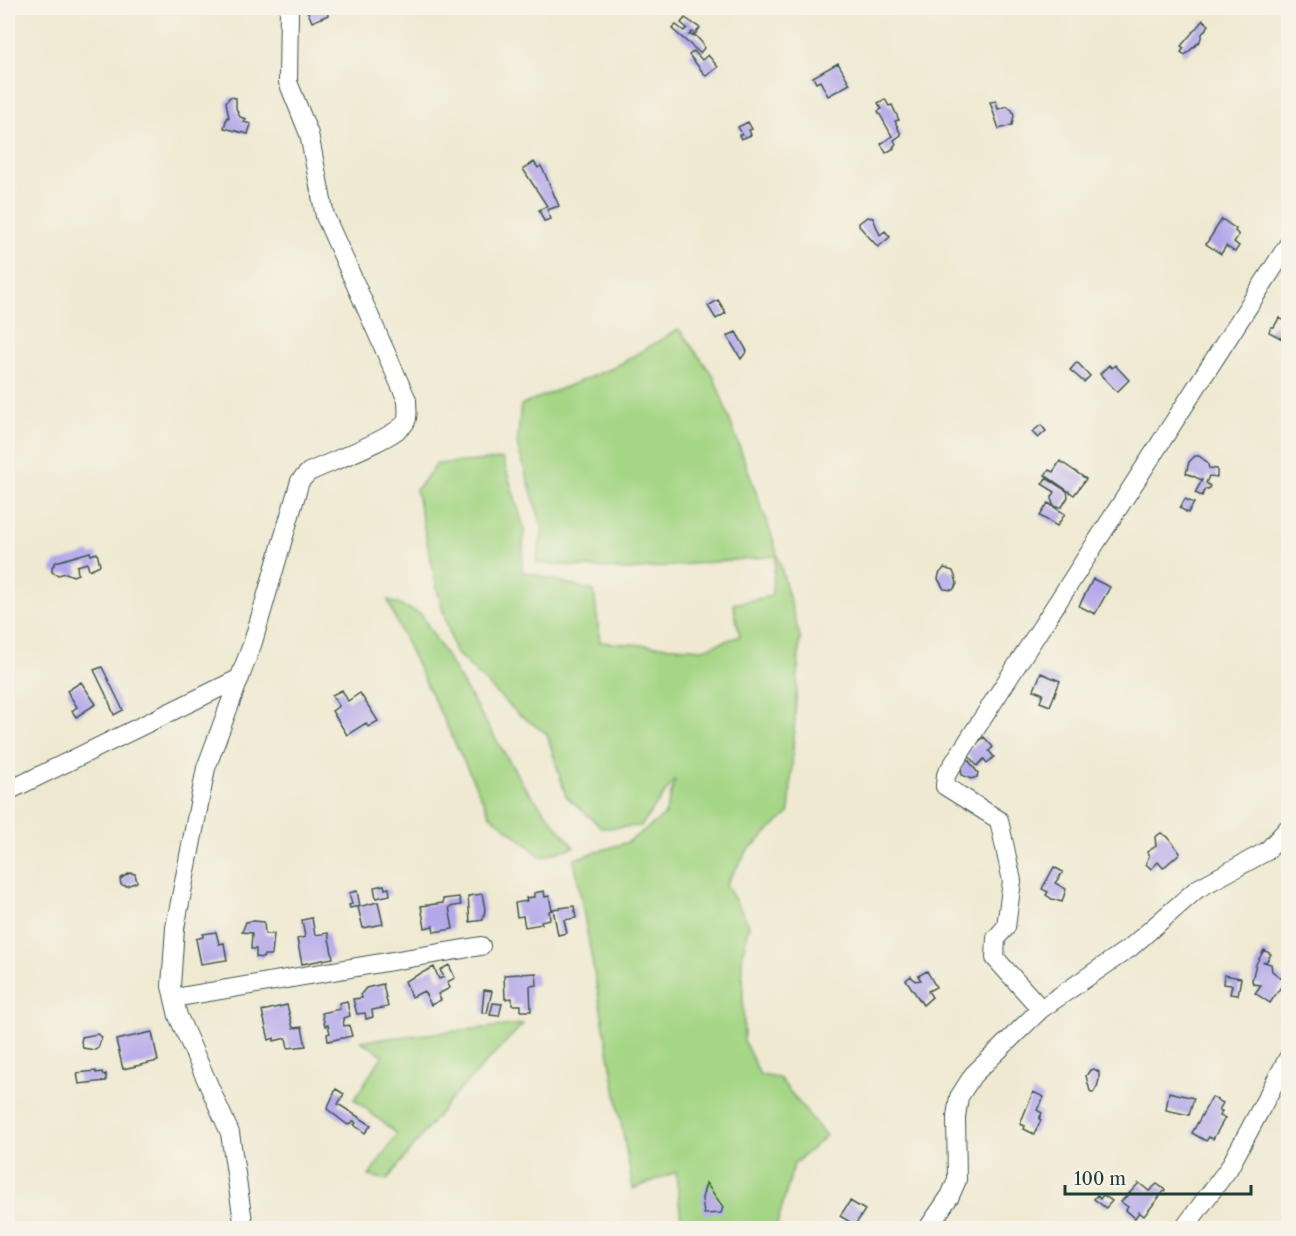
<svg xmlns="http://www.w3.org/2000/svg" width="1296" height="1236" font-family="'Libre Caslon Text',serif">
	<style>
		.green { fill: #a5d685; stroke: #628a5c; stroke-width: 1.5 }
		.building { fill: #b4a7ea }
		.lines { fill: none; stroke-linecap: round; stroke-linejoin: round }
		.minor-casing { stroke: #3e574c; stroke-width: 20 }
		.minor { stroke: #fff; stroke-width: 18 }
	</style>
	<rect width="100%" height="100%" fill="#f7f3e8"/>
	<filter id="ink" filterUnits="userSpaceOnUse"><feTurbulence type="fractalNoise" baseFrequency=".0167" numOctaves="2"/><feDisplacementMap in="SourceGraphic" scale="12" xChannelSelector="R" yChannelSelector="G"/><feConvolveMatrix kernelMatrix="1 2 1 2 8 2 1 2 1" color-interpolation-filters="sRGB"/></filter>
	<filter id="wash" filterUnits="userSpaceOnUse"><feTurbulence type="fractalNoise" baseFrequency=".008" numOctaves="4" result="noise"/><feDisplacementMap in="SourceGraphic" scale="24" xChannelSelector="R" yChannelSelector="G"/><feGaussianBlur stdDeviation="1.35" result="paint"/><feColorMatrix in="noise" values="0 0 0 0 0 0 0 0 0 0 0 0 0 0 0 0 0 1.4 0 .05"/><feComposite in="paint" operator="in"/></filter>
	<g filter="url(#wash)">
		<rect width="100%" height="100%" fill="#efe9d1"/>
		<path class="green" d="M679 329 714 377 773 539 800 637 789 813 747 851 726 884 749 925 742 956 744 1041 760 1075 779 1078 826 1136 794 1164 776 1228H682L676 1172 633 1189 574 859 628 842 665 815 675 779 641 826 602 828 566 796 547 734 517 713 455 652 438 593 416 490 437 464 503 459 524 528 522 571 594 591 600 642 703 649 740 636 733 604 771 596 776 556 628 570 536 563 543 529 517 445 521 405 615 367Z
			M388 600 421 614 524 786 574 847 542 857 490 815 400 630Z
			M523 1024 449 1101 387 1180 369 1176 397 1134 354 1099 383 1055 361 1041Z"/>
		<g id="blocks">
			<path class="building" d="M313 8H336L327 12 328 15 312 22 307 10Z
				M685 18 700 28 695 34 692 32 689 35 696 36 703 44 704 48 700 53 672 29 676 25 684 31 687 28 681 23Z
				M1203 20 1209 25 1202 34 1200 41 1185 55 1181 52 1184 48 1181 46Z
				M694 51 702 60 708 55 718 67 706 76 689 55Z
				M838 63 850 84 828 96 820 81 816 83 813 77Z
				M230 97 236 98V108L240 117 246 119 244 122 251 124 248 134 224 128 227 117 229 118 226 102Z
				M885 99 889 106 892 105 899 120 895 121 901 135 894 140 896 144 893 147 894 148 886 153 881 144 892 136 878 111 882 109 878 103Z
				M996 101 998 109 1007 106 1012 110 1014 115 1012 125 999 129 990 102Z
				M748 122 752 129 749 130 751 135 741 139 739 135 742 134 738 127Z
				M534 162 538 168 541 166 545 174 559 206 547 210 551 219 544 221 539 210 547 206 523 169Z
				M867 217 873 218 880 235 885 231 890 237 878 247 859 226V223Z
				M1222 219 1236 229 1235 231 1238 234V236L1234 242 1239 246 1235 252 1226 246 1221 254 1206 244Z
				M718 300 726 313 716 319 708 306Z
				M1279 318 1288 323V342L1269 332 1271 327H1274Z
				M736 332 747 351 741 359 727 336Z
				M1077 362 1090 376 1084 382 1070 370Z
				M1109 365 1112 368 1115 365 1129 380 1117 392 1100 374Z
				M1041 425 1046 431 1038 438 1032 432Z
				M1195 456H1199L1207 462 1209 468 1217 469V477L1209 476 1206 483 1210 486 1208 490 1205 489 1202 496 1195 493 1202 480 1186 473 1189 462Z
				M1060 461 1086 479 1074 495 1045 475 1049 470 1053 472Z
				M1046 478 1067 491 1068 497 1062 507H1056L1052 503V497L1055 492 1042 484Z
				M1185 499 1194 503 1188 513 1180 508Z
				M1048 503 1065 514 1057 526 1040 516Z
				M90 552 91 555 97 553 100 565 89 570 87 563 77 566 78 574 73 576 66 573 58 575 52 572V567L56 562Z
				M944 568 953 571 956 579 957 584 953 590 944 589 938 579 939 574Z
				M1093 579 1110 587 1095 614 1079 606Z
				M102 667 123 710 114 715 108 699 94 670Z
				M1041 673 1060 681 1050 706 1040 702 1043 694 1034 690Z
				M81 682 96 704 76 717 72 711 77 707 67 691Z
				M342 690 348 701 360 693 378 721 368 727 366 723 347 735 332 711 339 706 332 695Z
				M984 737 993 747 989 751 994 757 987 763 984 759 977 766 966 753Z
				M965 760 969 761 978 773 977 777 971 779 962 775 961 766Z
				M1161 833 1168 837 1180 853 1163 868 1158 862 1151 869 1146 864 1149 856 1147 852 1156 846 1155 837Z
				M1054 867 1063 872 1055 883 1066 889 1062 902 1052 899 1046 895 1048 892 1042 889Z
				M130 873 135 874 137 882 127 886 121 885 120 879Z
				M384 885 385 889 389 888 390 895 376 898 374 887Z
				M357 891 360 906 350 908 349 905 352 904 349 893Z
				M544 891 545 897 549 896 552 910 549 911 550 919 541 921 542 924 525 927 523 916 517 917 515 903 527 901 526 898 534 897V893Z
				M482 894 485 909 483 920 470 922 468 896Z
				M459 897 461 905 449 907 453 929 434 932 433 926 425 928 421 906 443 903V899Z
				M378 902 383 924 363 928 358 907Z
				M574 906 576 918 564 920 567 933 558 935 553 909Z
				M312 918 315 935 328 933 333 958 302 964 297 939 305 937 302 920Z
				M254 921 264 922 265 934H274L272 955H264L263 958 256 957V949H251L252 933 242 932 246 922Z
				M216 932 219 944 224 943 227 960 201 964 196 939 203 937V934Z
				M1264 950 1271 954 1267 961 1264 962 1271 964 1272 971 1285 981 1270 1003 1255 993 1261 985 1253 984 1252 980 1256 964Z
				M449 965 455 978 447 982 450 988 438 994 441 1000 431 1005 424 991 412 997 405 981 434 967 439 979 444 977 440 970Z
				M927 971 936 987 928 991 932 997 923 1005 906 980 911 976 915 981 921 980 918 976Z
				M536 973 537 985 530 986 531 1011H521V1005H512V998L505 999 504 975Z
				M1224 975 1241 978 1238 995 1230 994 1232 985 1223 984Z
				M383 984 388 1007 372 1010 373 1017 366 1019 365 1013 357 1014 353 999 362 998 361 994 366 988Z
				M484 990 492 991 487 1013 482 1012Z
				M347 1001 350 1016 343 1018 344 1026 349 1025 352 1036 328 1041 327 1034 330 1033 328 1025 325 1026 322 1013 340 1009 339 1003Z
				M493 1003 502 1004 499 1016 490 1015Z
				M287 1005 293 1028 302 1027 306 1046 288 1048 286 1038 274 1041V1038L269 1040 262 1011Z
				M152 1032 158 1061 123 1069 116 1040Z
				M97 1034 102 1037 98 1048 95 1050 83 1048 81 1042 82 1037Z
				M1094 1069 1099 1072V1080L1097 1087 1093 1093 1090 1091 1086 1076 1090 1070Z
				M96 1071V1073L102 1072 103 1075 106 1074V1081L79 1084 77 1073Z
				M336 1089 344 1094 338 1104 371 1125 365 1133 354 1125 356 1123 354 1121 348 1125 327 1109Z
				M1033 1092 1044 1097 1037 1110 1042 1113 1039 1119 1041 1120 1034 1134 1024 1129 1025 1126 1020 1124Z
				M1169 1092 1194 1098 1189 1115 1166 1110Z
				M1212 1097 1223 1103 1219 1110 1222 1111 1220 1116 1225 1118 1213 1139 1209 1137 1206 1141 1192 1133Z
				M706 1183 723 1207 721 1213 704 1214 702 1198Z
				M1139 1183 1149 1191 1157 1184 1165 1190 1144 1216 1139 1212 1135 1218 1126 1210 1128 1207 1121 1202Z
				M1097 1195 1100 1199 1103 1195 1112 1201 1106 1208 1094 1199Z
				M850 1201 865 1210 855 1225 840 1216Z"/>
		</g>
	</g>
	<g filter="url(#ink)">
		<use href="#blocks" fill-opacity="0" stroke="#3e574c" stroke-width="1.5"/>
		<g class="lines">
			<g class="minor-casing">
				<path id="minor" d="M8 791 240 678
					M174 998 481 946
					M1041 1009 995 958 996 938 1006 927 1012 881 999 820 945 786 946 775 1288 245
					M244 1228 230 1133 178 1016 171 986 175 928 206 768 253 642 300 481 309 472C330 462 393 439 405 423 409 417 407 407 407 400L325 216 309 134 288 82 289 8
					M928 1228 950 1196 957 1180 956 1117 959 1097 973 1075 1041 1009 1131 947 1197 889 1267 851 1288 828
					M1184 1228 1229 1168 1288 1058"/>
			</g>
			<use href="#minor" class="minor"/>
		</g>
	</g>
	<rect width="1296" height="1236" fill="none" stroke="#f7f3e8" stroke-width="30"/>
	<path d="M1065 1185v9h186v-9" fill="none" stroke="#1f3d34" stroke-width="3"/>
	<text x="1074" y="1185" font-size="18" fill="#1f3d34" stroke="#f7f3e8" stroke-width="4.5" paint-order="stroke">100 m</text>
</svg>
